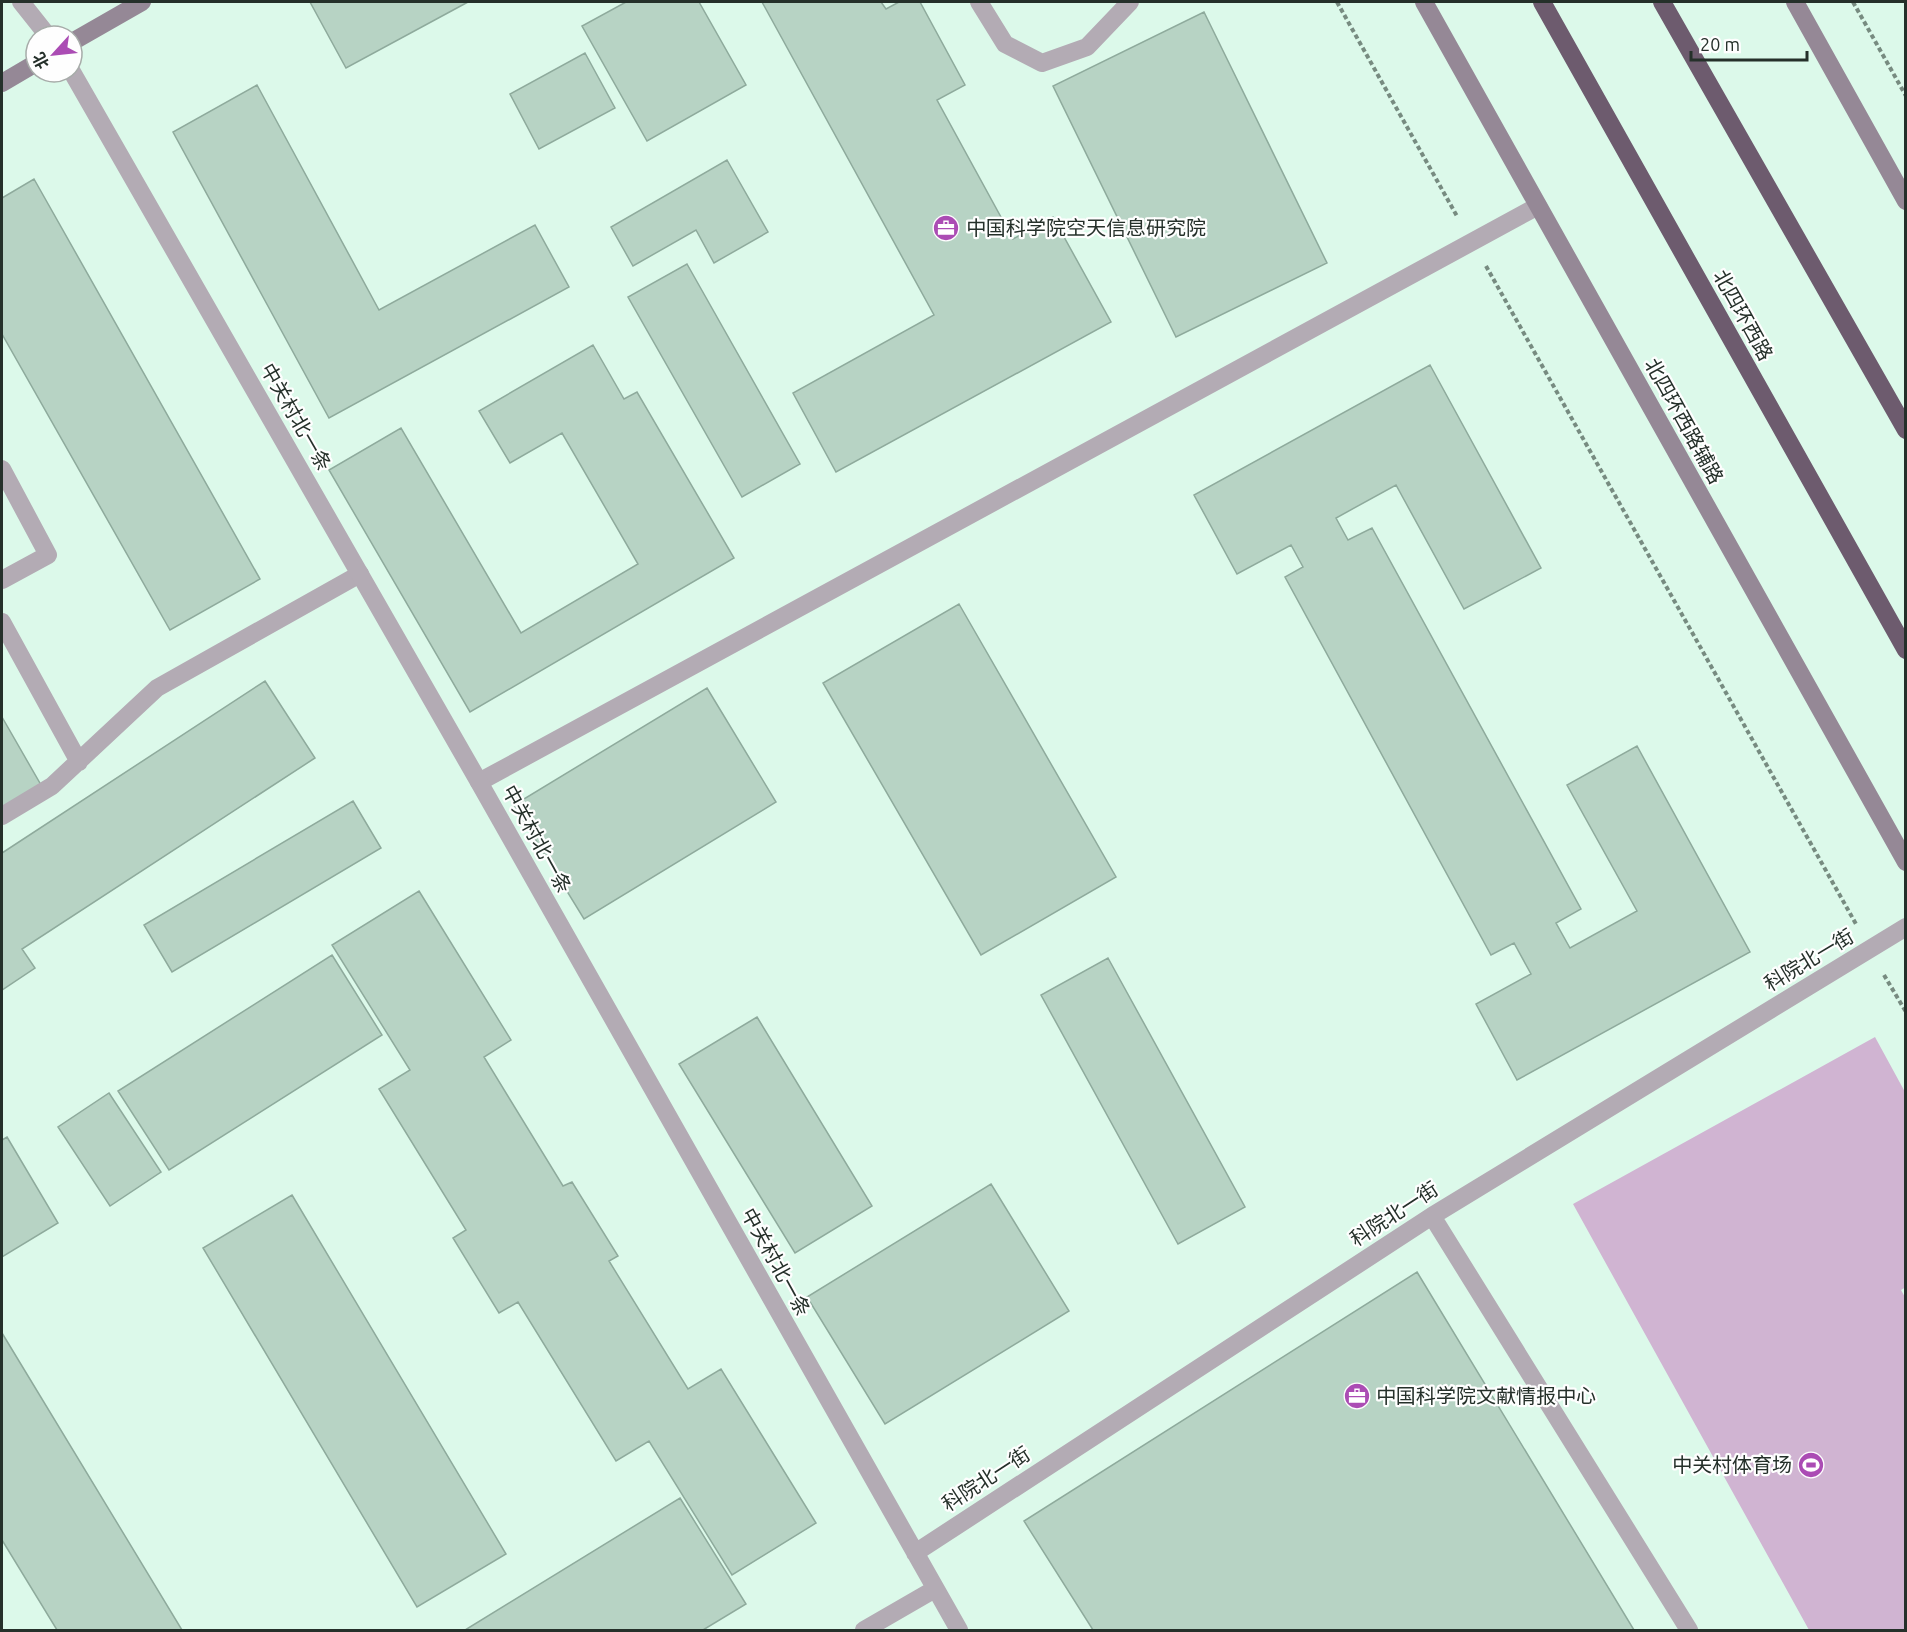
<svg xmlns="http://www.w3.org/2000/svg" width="1907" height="1632" font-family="Ubuntu,'Noto Sans SC',sans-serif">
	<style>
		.green { fill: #d0b4d2 }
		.building { fill: #b7d3c4; stroke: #8eaa9c; stroke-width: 1.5 }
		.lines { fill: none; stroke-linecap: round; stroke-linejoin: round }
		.path { stroke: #778b80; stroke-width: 4; stroke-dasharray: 4.5 3; stroke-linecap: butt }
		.lane { stroke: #b3abb4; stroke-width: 18 }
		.street { stroke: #b3abb4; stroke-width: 18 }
		.secondary { stroke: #958896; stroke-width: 18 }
		.highway { stroke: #6d5b6e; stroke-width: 18 }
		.labels { text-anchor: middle; stroke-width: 4.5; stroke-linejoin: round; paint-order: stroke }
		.poi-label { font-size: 20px; fill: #25302a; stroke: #fefefe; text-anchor: start }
		.street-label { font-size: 20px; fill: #25302a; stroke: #fefefe }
	</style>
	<rect width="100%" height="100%" fill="#dcf9ea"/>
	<path class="green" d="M1875 1037 1905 1092 1906 1287 1901 1290 1906 1299 1905 1630H1809L1573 1204Z"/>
	<path class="building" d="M310 2H468L346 68Z
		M626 2H699L746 85 647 141 582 26Z
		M762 2H881L886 9 899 2H920L965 85 937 100 1013 239 1053 217 1111 322 836 472 793 393 934 315Z
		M1204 12 1327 263 1176 337 1053 86Z
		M585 53 615 108 539 149 510 94Z
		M257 85 379 310 535 225 569 287 329 418 173 132Z
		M727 160 768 232 714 263 696 230 633 266 611 227Z
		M34 179 260 579 170 630 2 334V198Z
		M687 264 800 464 742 497 628 297Z
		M593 345 624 399 637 392 734 558 470 712 329 470 401 428 521 633 638 564 562 433 510 463 479 411Z
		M1430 365 1541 568 1464 609 1396 485 1336 518 1348 540 1372 528 1581 909 1556 923 1570 948 1637 911 1567 785 1637 746 1750 952 1517 1080 1476 1004 1531 974 1514 943 1491 955 1285 577 1303 567 1291 545 1237 574 1194 495Z
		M959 604 1116 877 981 955 823 683Z
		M265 681 315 758 22 949 35 968 2 990V853Z
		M707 688 776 802 584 919 514 805Z
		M2 717 41 785 3 808 2 805Z
		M353 801 381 848 172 972 144 925Z
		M419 891 511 1040 484 1057 563 1186 572 1182 618 1256 609 1261 688 1389 721 1369 816 1523 732 1575 649 1441 616 1461 518 1302 499 1313 453 1238 466 1230 379 1089 410 1070 332 945Z
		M332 955 382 1035 169 1170 118 1091Z
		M1108 958 1245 1207 1178 1244 1041 995Z
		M757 1017 872 1206 795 1253 679 1064Z
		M109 1093 161 1172 110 1206 58 1127Z
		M7 1137 58 1223 2 1257V1140Z
		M991 1184 1069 1311 885 1424 807 1297Z
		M292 1195 506 1554 417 1607 203 1248Z
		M1417 1272 1634 1630H1093L1024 1521Z
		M2 1333 182 1630H57L2 1540Z
		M680 1498 746 1604 703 1630H465Z"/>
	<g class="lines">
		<path class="path" d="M1337 2 1458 218
			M1853 2 1906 96
			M1486 266 1856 924
			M1884 975 1906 1012"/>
		<path class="lane" d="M979 2 1005 44 1042 63 1087 47 1130 2
			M2 469 48 555 2 580
			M2 622 79 762
			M479 782 1538 206
			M2 816 52 786 157 688 360 574"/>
		<path class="street" d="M21 2 48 36
			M72 72 479 782 959 1630
			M1432 1216 1689 1630
			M915 1553 1432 1216 1906 927
			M864 1630 935 1589"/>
		<path class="secondary" d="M1424 2 1906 862
			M1795 2 1906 201
			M72 42 142 2
			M2 83 36 63"/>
		<path class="highway" d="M1542 2 1906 650
			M1662 2 1906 430"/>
	</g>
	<defs>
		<g id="office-disc" transform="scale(1.35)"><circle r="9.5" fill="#ab4cb4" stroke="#fefefe"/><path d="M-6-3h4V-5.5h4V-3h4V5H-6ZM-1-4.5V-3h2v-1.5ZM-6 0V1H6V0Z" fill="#fff"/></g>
		<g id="stadium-disc" transform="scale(1.35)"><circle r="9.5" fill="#ab4cb4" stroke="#fefefe"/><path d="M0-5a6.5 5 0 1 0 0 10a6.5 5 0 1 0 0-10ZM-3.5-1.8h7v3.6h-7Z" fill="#fff"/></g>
	</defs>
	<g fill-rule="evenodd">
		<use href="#office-disc" x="946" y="228"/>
		<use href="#office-disc" x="1357" y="1396"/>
		<use href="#stadium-disc" x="1811" y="1465"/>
	</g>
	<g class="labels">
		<g class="poi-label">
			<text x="966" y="235">中国科学院空天信息研究院</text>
			<text x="1376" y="1403">中国科学院文献情报中心</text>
			<text x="1792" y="1472" text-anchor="end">中关村体育场</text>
		</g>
		<g class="street-label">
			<text transform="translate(1743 315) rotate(61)" y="7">北四环西路</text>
			<text transform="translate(296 417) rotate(60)" y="7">中关村北一条</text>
			<text transform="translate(1684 421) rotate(61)" y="7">北四环西路辅路</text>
			<text transform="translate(537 839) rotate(61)" y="7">中关村北一条</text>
			<text transform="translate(1809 960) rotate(-31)" y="7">科院北一街</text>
			<text transform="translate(1394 1214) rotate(-33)" y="7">科院北一街</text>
			<text transform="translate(776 1262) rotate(61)" y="7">中关村北一条</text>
			<text transform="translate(986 1479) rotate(-33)" y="7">科院北一街</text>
		</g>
	</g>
	<rect width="1907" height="1632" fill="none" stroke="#25302a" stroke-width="6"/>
	<g transform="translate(54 54) rotate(243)"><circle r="28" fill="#fefefe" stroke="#a7aca9" stroke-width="1.5"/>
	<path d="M0-4.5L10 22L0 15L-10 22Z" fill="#ab4cb4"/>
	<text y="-9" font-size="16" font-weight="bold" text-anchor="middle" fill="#25302a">北</text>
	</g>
	<path d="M1691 51v9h116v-9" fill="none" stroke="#25302a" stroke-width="3"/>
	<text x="1700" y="51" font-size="18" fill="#25302a" stroke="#fefefe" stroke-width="4.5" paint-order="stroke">20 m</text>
</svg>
